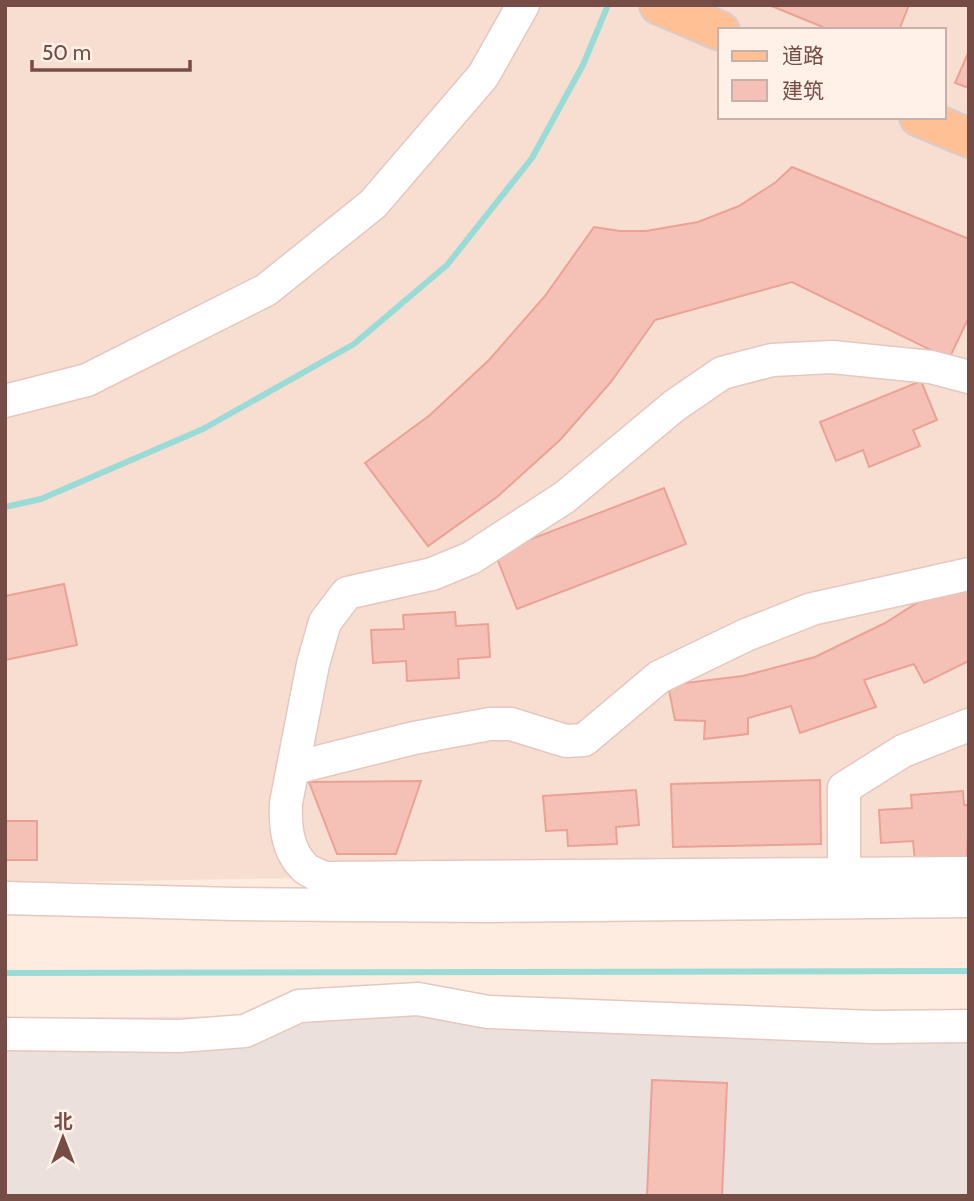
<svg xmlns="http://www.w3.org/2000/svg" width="974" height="1201" font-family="Cabin,'Noto Sans SC',sans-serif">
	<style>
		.residential { fill: #f8ded1; fill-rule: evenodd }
		.industrial { fill: #ece0dc }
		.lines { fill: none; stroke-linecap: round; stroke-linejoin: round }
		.stream { stroke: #99dbd6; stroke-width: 6 }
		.building { fill: #f5c1b6; stroke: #e9a295; stroke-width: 2 }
		.minor-casing { stroke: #e4c8bf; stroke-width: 35 }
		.major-casing { stroke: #d9cdcb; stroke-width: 42 }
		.minor { stroke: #fff; stroke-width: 32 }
		.major { stroke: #ffc096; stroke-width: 38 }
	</style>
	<rect width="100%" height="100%" fill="#feece0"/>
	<path class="residential" d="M5 5H969V867L5 883ZM720 30H944V117H720Z"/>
	<path class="industrial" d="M969 1011V1196H5V1018Z"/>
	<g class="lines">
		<path class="stream" d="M5 507 41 499 203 429 354 344 447 265 532 158 583 65 608 5
			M5 973 969 971"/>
	</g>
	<path class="building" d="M769 5H909L899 30H830Z
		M969 51V88L955 83Z
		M792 167 969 239V317L949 359 792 282 655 320 611 382 560 440 497 497 428 546 365 463 430 415 489 360 545 296 594 227 620 231H646L698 222 739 206 776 182Z
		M921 381 937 420 913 430 920 446 869 467 863 450 836 461 820 422Z
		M664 488 686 544 517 609 495 553Z
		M950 582 969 592V661L924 683 914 664 864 680 876 707 800 733 791 706 748 718V734L704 739 705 721 675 720 668 685 743 676 815 657 885 623Z
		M64 584 77 645 5 660V596Z
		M455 612 456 626 488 624 490 657 458 659 459 678 407 681 406 661 373 663 371 630 404 629 403 615Z
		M820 780 821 844 673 847 671 784Z
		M421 781 396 854H337L309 782Z
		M636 790 639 825 616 827 617 844 568 846 567 830 546 831 543 796Z
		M963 791 964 805H969L967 858 915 861 913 841 881 843 879 810 912 808 911 795Z
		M5 821H37V860H5Z
		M652 1080 727 1083 722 1196H647Z"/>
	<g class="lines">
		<g class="minor-casing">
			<path id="minor" d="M969 377 931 367 832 357 772 360 722 373 674 406 565 497 471 558 432 574 347 593 325 622 313 664 286 803C285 826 287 850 304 867 309 872 318 875 324 878L969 873
				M5 401 87 380 266 290 373 204 483 76 523 5
				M294 768 414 738 490 724H511L566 741 584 740 659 677 746 635 812 609 969 574
				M844 874V788L903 751 969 725
				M5 898 235 904 490 906 969 901
				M5 1034 179 1036 245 1031 299 1006 418 999 488 1012 874 1027 969 1026"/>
		</g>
		<g class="major-casing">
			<path id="major" d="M659 5 720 31
				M919 117 969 138"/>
		</g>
		<use href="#minor" class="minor"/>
		<use href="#major" class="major"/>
	</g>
	<rect width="974" height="1201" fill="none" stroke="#764c46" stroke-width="14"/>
	<rect x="718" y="28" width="228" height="91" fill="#fff1e8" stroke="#c8afa7" stroke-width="2"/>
	<rect x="732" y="51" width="35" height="10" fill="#ffc096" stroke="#c8afa7" stroke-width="2"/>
	<text x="782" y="63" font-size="21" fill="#764c46">道路</text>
	<rect x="732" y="80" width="35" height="21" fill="#f5c1b6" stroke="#c8afa7" stroke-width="2"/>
	<text x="782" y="98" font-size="21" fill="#764c46">建筑</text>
	<g transform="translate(63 1138)" stroke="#fff1e8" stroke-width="5" paint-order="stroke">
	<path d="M0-5L12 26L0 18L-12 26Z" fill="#764c46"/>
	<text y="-10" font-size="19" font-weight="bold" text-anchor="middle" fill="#764c46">北</text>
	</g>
	<path d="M32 60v10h158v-10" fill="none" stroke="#764c46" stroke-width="3.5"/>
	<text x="42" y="60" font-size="21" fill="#764c46" stroke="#fff1e8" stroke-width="5" paint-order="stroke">50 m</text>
</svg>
